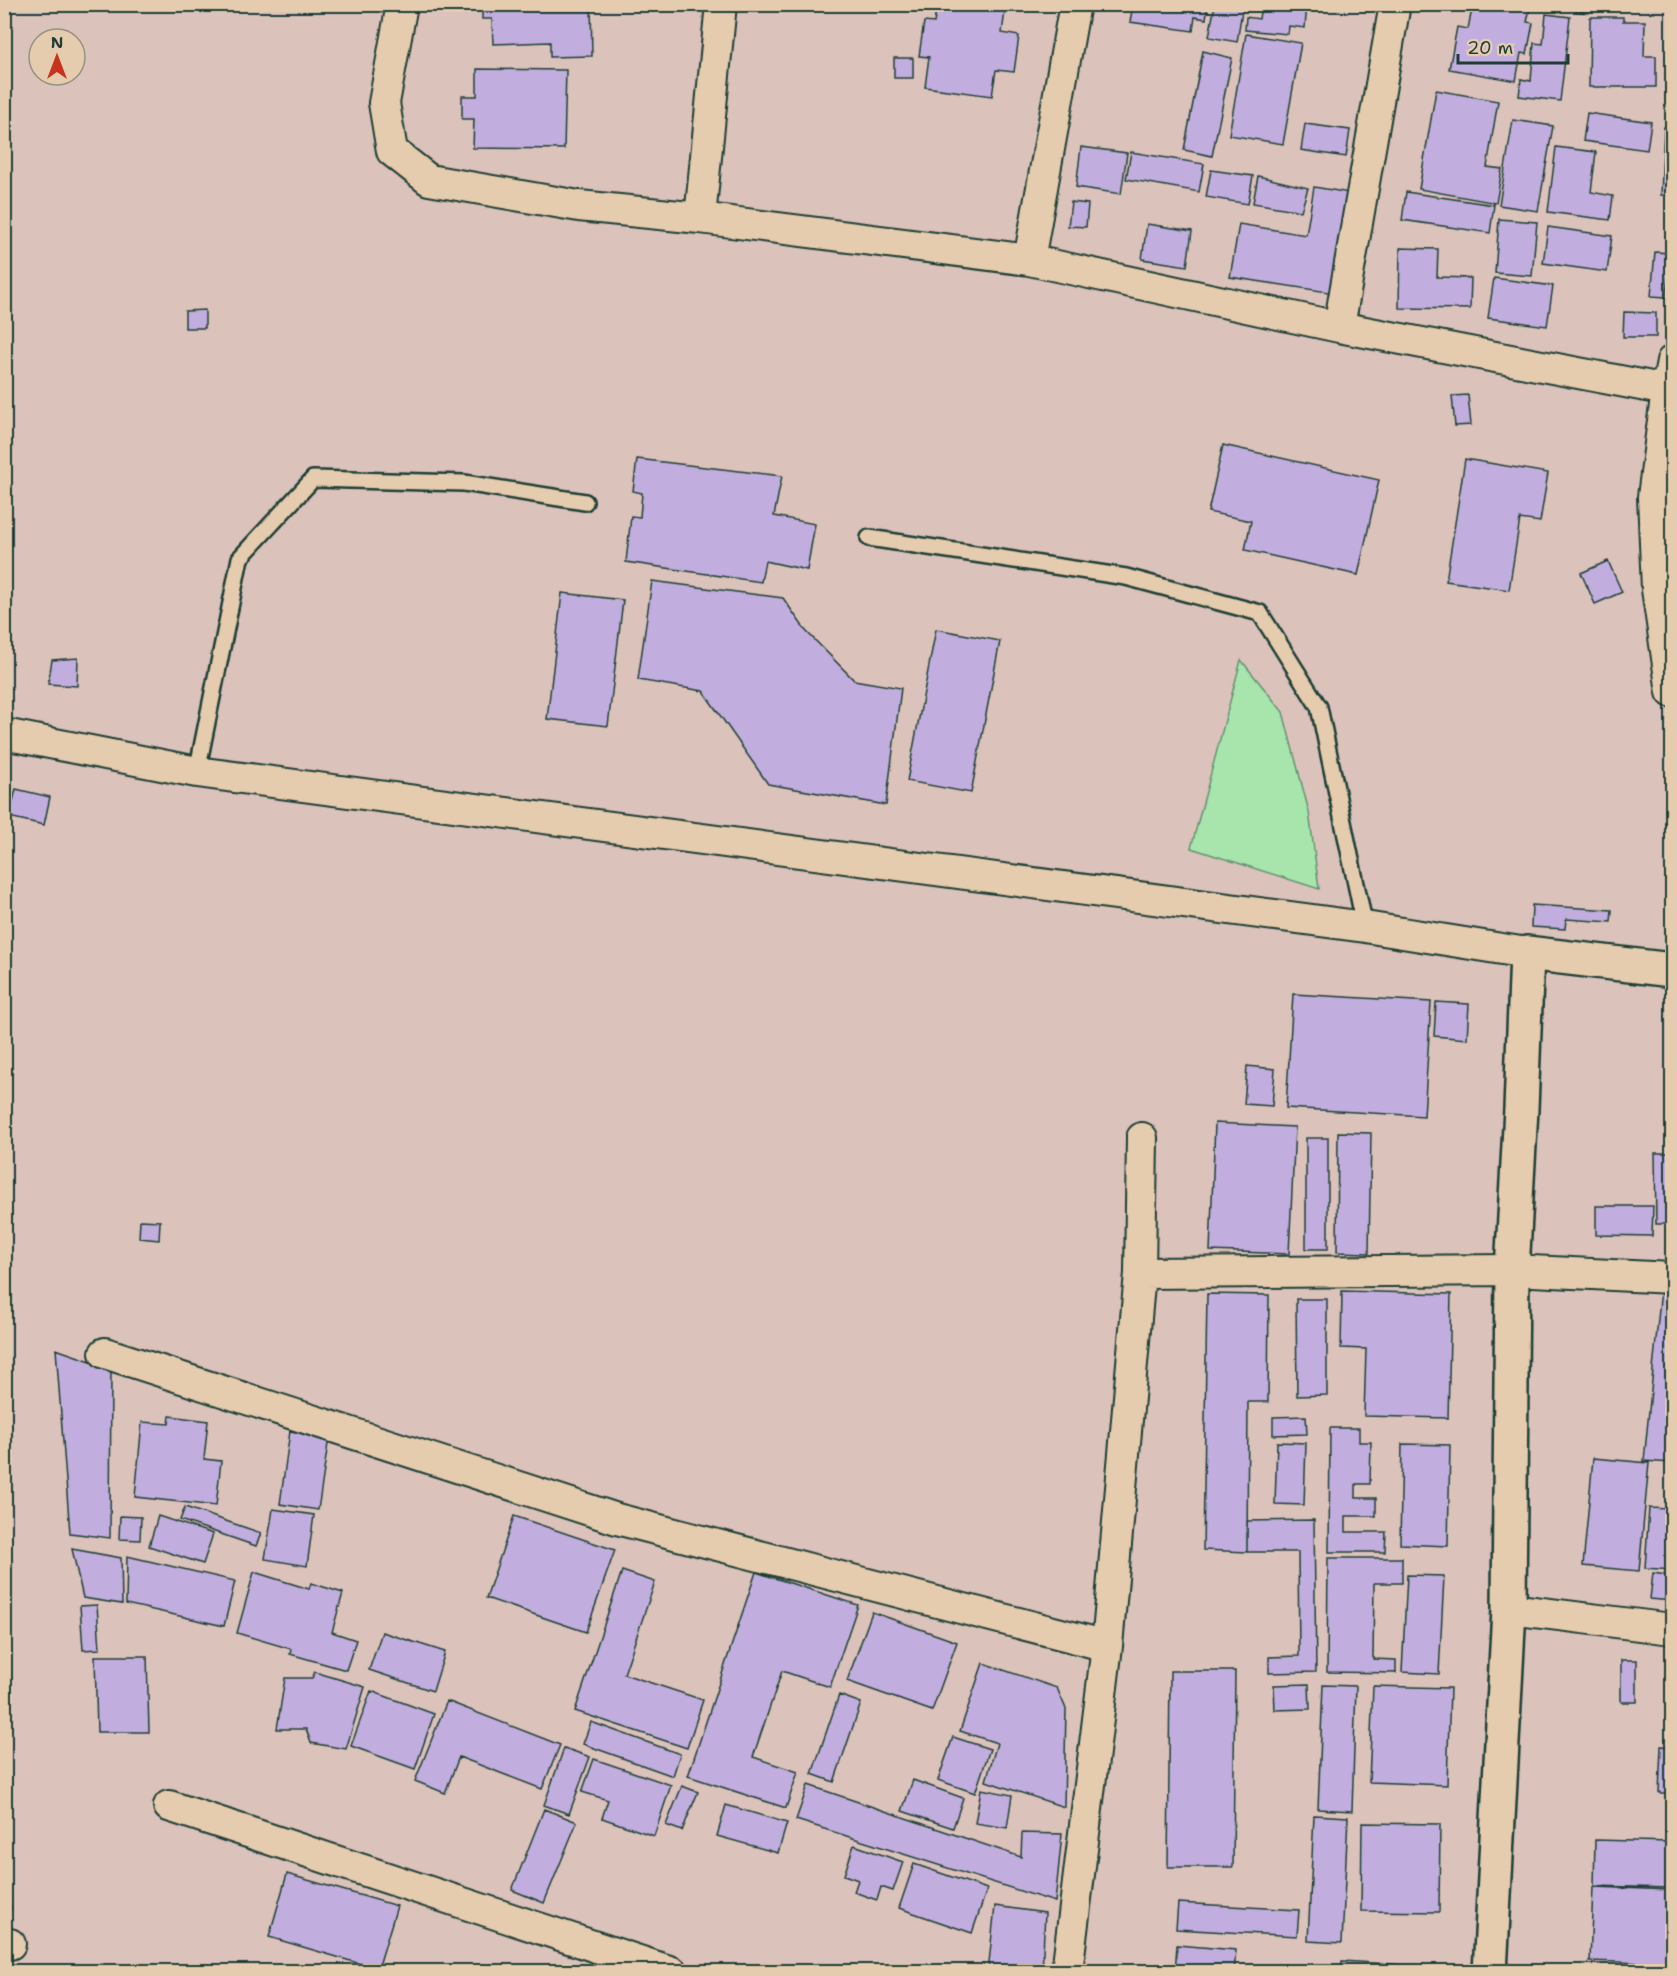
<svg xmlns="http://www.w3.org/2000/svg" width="1677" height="1976" font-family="'Shantell Sans',sans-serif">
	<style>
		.green { fill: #a7e5ac; stroke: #639170; stroke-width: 1.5 }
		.building { fill: #c1aede; stroke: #1f3d34; stroke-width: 1.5 }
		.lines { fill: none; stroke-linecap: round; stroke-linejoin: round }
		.service-casing { stroke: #1f3d34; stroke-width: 20 }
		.minor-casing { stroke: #1f3d34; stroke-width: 34 }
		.tertiary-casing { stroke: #1f3d34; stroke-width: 38 }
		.service { stroke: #e6ccae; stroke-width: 15 }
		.minor { stroke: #e6ccae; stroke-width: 30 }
		.tertiary { stroke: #e6ccae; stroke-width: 33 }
	</style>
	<rect width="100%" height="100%" fill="#dbc3bc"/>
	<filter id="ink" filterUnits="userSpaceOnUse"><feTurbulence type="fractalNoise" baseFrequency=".0167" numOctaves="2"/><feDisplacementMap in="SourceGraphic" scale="12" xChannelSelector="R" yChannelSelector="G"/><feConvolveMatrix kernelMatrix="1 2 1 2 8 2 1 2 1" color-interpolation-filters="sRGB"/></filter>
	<g filter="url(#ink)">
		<path class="green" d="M1241 660 1283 712 1309 812 1319 889 1191 848Z"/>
		<path class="building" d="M482 4H591L592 56 550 57V42L493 44 492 19H482Z
			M937 4H1006L1002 33 1019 36 1014 72 996 70 992 96 925 87 929 57 919 56 924 22 934 23Z
			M1133 4H1208L1206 19 1195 17 1193 31 1130 22Z
			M1215 4H1243L1237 42 1209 37Z
			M1261 4H1307L1305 28 1289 26 1288 34 1245 30 1246 17 1259 19Z
			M1473 4H1531L1527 22 1533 23 1527 54 1521 53 1516 81 1449 69 1457 27 1468 29Z
			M1576 4H1590L1589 13 1576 11Z
			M1546 14 1570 17 1560 101 1519 96 1521 79 1531 81 1534 43 1543 44Z
			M1590 17H1623V21H1645L1644 56H1656V87H1589Z
			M1246 34 1301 43 1283 144 1229 135Z
			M1203 51 1232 58 1212 156 1184 150Z
			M894 58H913V78H894Z
			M477 69 566 70 564 149 473 148 474 119H462V96H477Z
			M1436 90 1498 101 1487 167 1502 169 1496 203 1419 189Z
			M1587 113 1651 122 1647 150 1583 141Z
			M1513 120 1553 126 1538 211 1499 205Z
			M1305 124 1350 130 1346 157 1301 150Z
			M1664 127H1672V196L1661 195Z
			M1081 147 1127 153 1121 194 1076 187Z
			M1556 147 1596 152 1591 192 1613 196 1610 220 1548 212Z
			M1131 152 1204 164 1199 192 1126 179Z
			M1211 170 1253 176 1248 204 1206 197Z
			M1258 176 1308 188 1301 211 1253 203Z
			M1314 187 1350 193 1334 293 1230 277 1239 224 1306 235Z
			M1406 192 1494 205 1490 233 1402 220Z
			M1071 202 1088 204 1086 227 1068 226Z
			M1499 219 1537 222 1532 276 1495 273Z
			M1147 224 1192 231 1187 266 1142 259Z
			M1548 227 1612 236 1607 272 1543 263Z
			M1400 248 1438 249 1437 277 1471 278 1470 309 1399 308Z
			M1655 252 1670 253 1666 297 1651 296Z
			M1494 278 1553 286 1547 326 1488 318Z
			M205 310V328H185V311Z
			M1624 312 1656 313V337H1623Z
			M1468 395 1471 425 1455 426 1452 396Z
			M1223 445 1379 480 1358 575 1245 550 1251 521 1208 512Z
			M637 459 782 476 774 516 815 524 807 570 765 561 761 582 626 562 631 516 640 517 642 493 633 491Z
			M1465 459 1548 473 1540 522 1520 519 1509 590 1446 581Z
			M1608 561 1622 592 1595 604 1581 573Z
			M652 581 783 598 806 631 854 680 901 688 886 805 768 784 703 691 638 680Z
			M562 593 623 600 608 726 547 719Z
			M936 629 1000 641 971 793 907 781Z
			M78 658 77 686 48 684 52 660Z
			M16 789 50 797 44 825 9 817Z
			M1532 905 1612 910 1611 922 1566 919 1565 929 1531 927Z
			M1293 994 1431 1002 1424 1116 1286 1108Z
			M1436 1002 1469 1004 1467 1039 1434 1036Z
			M1247 1066 1275 1069 1272 1106 1244 1104Z
			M1215 1123 1295 1127 1289 1254 1210 1251Z
			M1338 1132 1371 1133 1369 1253 1337 1252Z
			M1306 1138H1328V1249H1306Z
			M1655 1153H1672V1224H1656Z
			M1596 1206H1653L1652 1236 1596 1235Z
			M140 1220 160 1221 159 1240 139 1238Z
			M1661 1289 1672 1291V1463L1644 1461Z
			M1342 1291 1451 1294 1448 1418 1364 1416 1366 1349 1341 1348Z
			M1207 1294 1269 1295 1268 1402H1248L1247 1552 1203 1550Z
			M1296 1299H1327V1395L1297 1396Z
			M56 1349 111 1368 110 1538 70 1533Z
			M170 1416 208 1421 204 1459 221 1461 216 1506 135 1497 142 1422 169 1424Z
			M1306 1416 1307 1434 1273 1435V1417Z
			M1330 1428H1359V1442H1371L1370 1484H1356V1498H1376V1516H1346V1532H1386L1385 1552H1329Z
			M290 1431 329 1437 318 1510 280 1504Z
			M1277 1442 1306 1443 1304 1505 1275 1504Z
			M1402 1444 1450 1445 1448 1546 1400 1544Z
			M1593 1458 1649 1463 1639 1571 1583 1566Z
			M1669 1501H1672V1570L1645 1568 1649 1508 1668 1509Z
			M185 1507 261 1533 256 1546 180 1520Z
			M273 1509 314 1515 307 1566 265 1559Z
			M120 1516 141 1517 140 1540 119 1539Z
			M158 1516 213 1534 203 1564 149 1546Z
			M514 1516 615 1550 586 1632 486 1598Z
			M1314 1520 1316 1672 1269 1673V1657L1299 1656 1298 1552H1247V1521Z
			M72 1549 121 1558 122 1604 83 1598Z
			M127 1556 235 1581 224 1626 126 1604Z
			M1328 1558H1402V1583H1374L1373 1659 1396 1660V1673L1327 1672Z
			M622 1571 655 1582 624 1674 703 1700 687 1748 575 1711Z
			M254 1572 309 1589 311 1583 343 1593 332 1632 356 1640 346 1670 290 1654 291 1649 237 1633Z
			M756 1572 858 1605 830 1687 782 1671 753 1757 798 1772 786 1808 688 1776Z
			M1653 1573 1672 1576V1601L1650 1599Z
			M1407 1575 1444 1576 1439 1674 1402 1672Z
			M97 1605 100 1649 83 1650 80 1606Z
			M872 1612 957 1642 932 1711 847 1681Z
			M382 1632 445 1652 433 1691 369 1670Z
			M95 1656H147L149 1732H97Z
			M1621 1660H1637V1702H1621Z
			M983 1663 1057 1688 1066 1709 1064 1807 986 1781 997 1743 960 1731Z
			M1170 1671H1235L1233 1867H1168Z
			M315 1672 365 1687 346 1749 311 1743 306 1729H277L285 1678H312Z
			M1309 1684 1310 1709 1275 1710 1274 1685Z
			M1323 1685 1356 1686 1352 1811 1318 1809Z
			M1373 1686 1450 1688 1447 1785 1369 1782Z
			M371 1691 434 1714 415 1769 351 1746Z
			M839 1695 861 1703 834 1782 812 1774Z
			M447 1701 560 1745 542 1789 459 1757 445 1793 415 1781Z
			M591 1722 680 1754 673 1776 583 1744Z
			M953 1737 990 1749 975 1793 938 1780Z
			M1661 1746 1672 1747V1793H1659Z
			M564 1748 590 1757 569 1814 544 1805Z
			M594 1759 671 1785 654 1836 602 1818 608 1800 582 1792Z
			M913 1780 963 1798 953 1828 902 1811Z
			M808 1785 1021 1857 1022 1833 1062 1834 1055 1902 796 1820Z
			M682 1786 698 1792 682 1831 666 1825Z
			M981 1789 1012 1795 1007 1828 975 1823Z
			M726 1805 787 1823 778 1853 717 1836Z
			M544 1809 577 1822 544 1903 512 1890Z
			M1314 1815 1348 1817 1342 1943 1308 1941Z
			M1362 1823 1440 1824 1439 1912 1361 1911Z
			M1595 1840 1671 1842 1670 1888 1594 1886Z
			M854 1845 903 1862 893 1891 881 1887 877 1900 854 1892 858 1880 844 1875Z
			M914 1864 987 1889 972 1933 899 1908Z
			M287 1874 397 1906 378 1969 269 1937Z
			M4 1887H8L11 1909 4 1910Z
			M1593 1887 1672 1890 1670 1964 1590 1961Z
			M1178 1903 1299 1910 1297 1936 1176 1929Z
			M995 1906 1045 1913 1042 1972H988Z
			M1177 1945 1236 1950 1234 1972H1175Z
			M1342 1961 1435 1967V1972H1341Z"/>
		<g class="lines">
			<g class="service-casing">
				<path id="service" d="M869 538 1126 577 1260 613 1319 707 1365 927
					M197 772 240 558 313 479 464 483 585 502"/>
			</g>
			<g class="minor-casing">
				<path id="minor" d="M402 4 384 103 392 151 429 180 579 206 700 218 1029 260 1339 327 1667 390
					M700 218 721 4
					M1029 260 1075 4
					M1339 327 1395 4
					M1672 361 1667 390 1653 497 1657 589 1672 692
					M4 734 197 772 1365 927 1527 953
					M1140 1273 1512 1270 1672 1278
					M105 1353 617 1519 1107 1646
					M1509 1609 1672 1629
					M169 1806 672 1972
					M4 1945 10 1944
					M1067 1972 1107 1646 1140 1273 1142 1138"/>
			</g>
			<g class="tertiary-casing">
				<path id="tertiary" d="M1490 1972 1509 1609 1512 1270 1521 1109 1527 953 1672 970"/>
			</g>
			<use href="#service" class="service"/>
			<use href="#minor" class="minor"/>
			<use href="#tertiary" class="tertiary"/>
		</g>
	</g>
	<rect width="1677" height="1976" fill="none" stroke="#e6ccae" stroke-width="24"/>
	<rect x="12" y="12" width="1653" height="1952" fill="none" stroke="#1f3d34" stroke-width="2" filter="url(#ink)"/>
	<g transform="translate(57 57)"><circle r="28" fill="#e6ccae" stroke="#96937d" stroke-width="1.5"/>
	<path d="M0-4.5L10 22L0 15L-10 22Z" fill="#c8321e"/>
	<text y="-9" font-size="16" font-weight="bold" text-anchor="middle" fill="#1f3d34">N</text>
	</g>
	<path d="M1458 54v9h110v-9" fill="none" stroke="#1f3d34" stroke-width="3"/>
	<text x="1467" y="54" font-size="18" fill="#1f3d34" stroke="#e6ccae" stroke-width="4.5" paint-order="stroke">20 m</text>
</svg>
